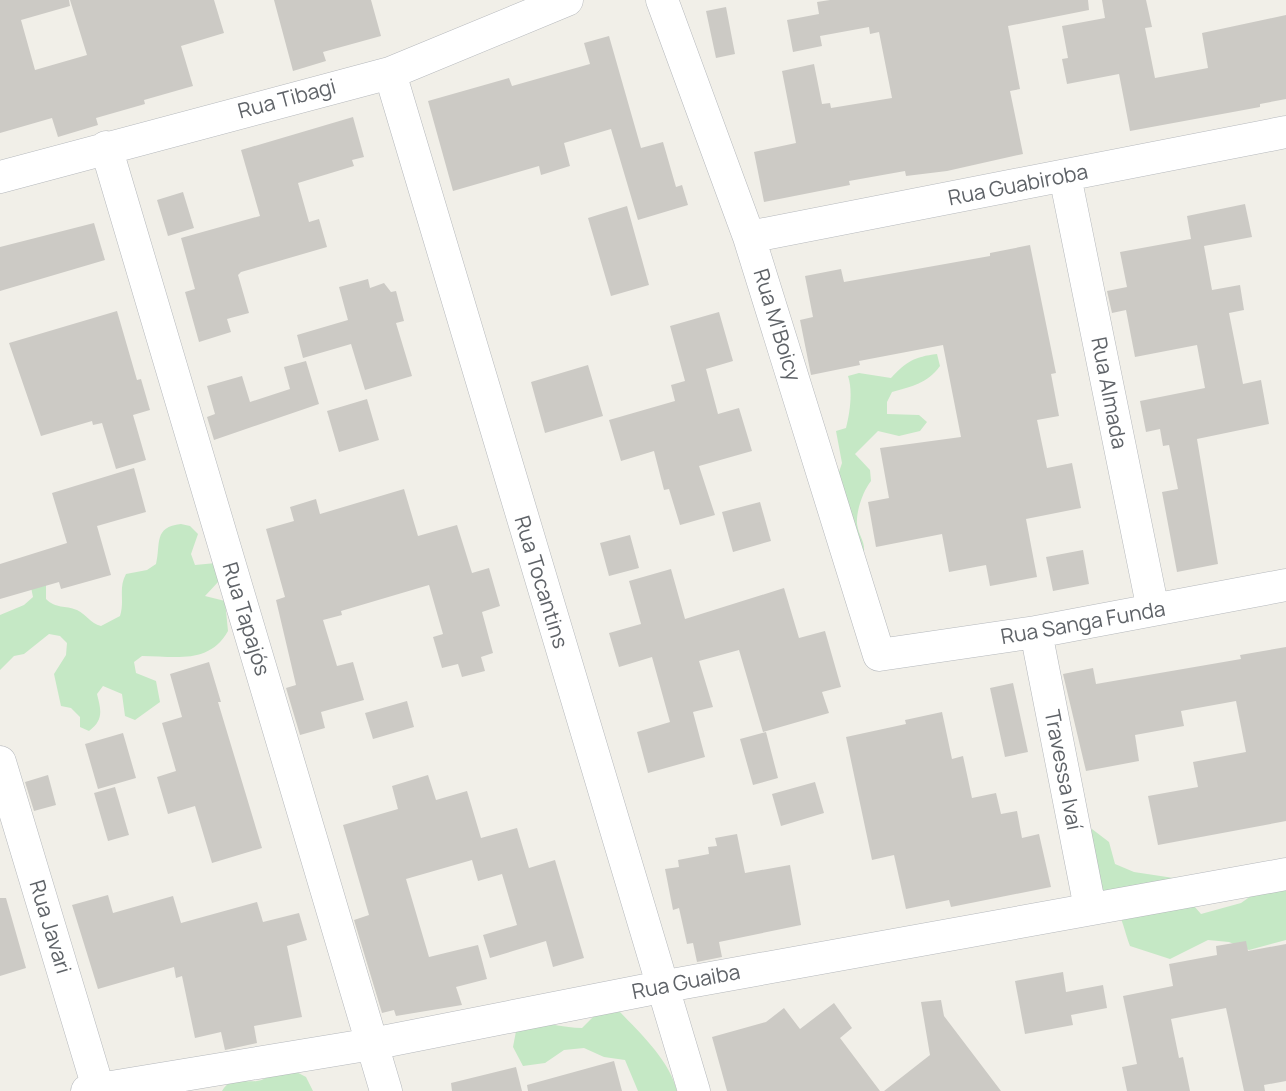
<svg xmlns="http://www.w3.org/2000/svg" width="1286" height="1091" font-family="Manrope,sans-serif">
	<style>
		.green { fill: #c5e8c5 }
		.building { fill: #cccac5 }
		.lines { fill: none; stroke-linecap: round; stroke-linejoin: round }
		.minor-casing { stroke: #b5b8bc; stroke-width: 33 }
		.minor { stroke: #fff; stroke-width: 32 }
		.labels { text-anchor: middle; stroke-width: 7; stroke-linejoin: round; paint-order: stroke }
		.street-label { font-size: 21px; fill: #5f6368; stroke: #fff }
	</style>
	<rect width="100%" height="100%" fill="#f1efe8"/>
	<path class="green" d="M937 354 940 366C927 384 912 386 892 392L887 402V414L919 415 927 422 920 431 899 436 878 431 855 454 870 470 871 481C863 491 856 511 857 524 859 538 867 542 863 557L838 475 842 463 836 431 846 428C850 413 853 390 848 376L859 373 891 378C907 361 914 357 937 354Z
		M181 524 190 526 198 534 191 554 195 565 216 563 219 581 205 596 225 601 228 631C209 665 174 656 142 656L134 662 136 673 156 681 160 702 135 720 125 716 122 694 103 686 97 694C101 710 104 720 89 731L80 727V717L71 708 61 706 54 674 66 655 67 643 60 636 49 634 24 654 14 656 0 670V615L24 605 33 597 28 573 46 578V599C56 609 65 605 77 610 87 615 90 623 101 626L120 616C125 601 118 588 126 574L147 570 156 564C161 544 153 527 181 524Z
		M1092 829 1109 842 1115 864 1134 872 1180 879 1188 899 1201 914 1241 903 1278 877 1286 876V940L1249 950 1229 942 1208 940 1170 959 1130 946C1125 933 1122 916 1114 904 1091 870 1068 877 1092 829Z
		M620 1012C642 1035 669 1060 677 1091H638L625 1060 604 1057 584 1048 564 1050 545 1063 523 1066 513 1047 517 1026C544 1019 554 1027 582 1028L597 1013Z
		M287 1067 306 1077 313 1091H222C232 1075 241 1083 257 1081 267 1080 276 1070 287 1067Z"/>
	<path class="building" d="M0 0H69L70 6 21 20 35 70 87 55 70 0H214L224 33 181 46 193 86 144 100 145 104 96 118 98 125 58 137 52 118 0 133Z
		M274 0H371L381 36 323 52 326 61 293 71Z
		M830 0H1088L1089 10 1008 26 1020 89 1010 91 1023 154 947 171 906 176 905 171 849 181 850 185 764 202 754 152 796 143 782 71 814 64 822 104 830 103 831 108 892 98 879 32 870 34 869 27 820 36 822 46 793 52 787 20 819 14 817 2Z
		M1102 0H1146L1152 27 1145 28 1155 78 1208 68 1202 33 1286 15V99L1260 104V107L1130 131 1119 74 1067 84 1062 59 1068 58 1062 26 1105 18Z
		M726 7 735 54 716 58 706 11Z
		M609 36 641 148 663 142 676 187 682 185 688 205 638 220 611 129 564 143 570 166 541 175 539 166 453 191 428 101 509 78 512 86 590 64 584 43Z
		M353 117 364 157 352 160 354 166 298 183 309 222 319 219 327 247 241 272 238 275 249 313 227 319 231 332 199 342 185 292 195 289 181 238 260 216 241 150Z
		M183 192 194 228 168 236 157 200Z
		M1245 204 1252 237 1204 246 1212 290 1240 285 1244 310 1229 313 1243 384 1261 380 1269 424 1197 439 1218 564 1177 572 1162 492 1178 489 1169 445 1163 446 1160 429 1146 432 1140 401 1205 388 1197 345 1135 357 1126 310 1112 313 1107 291 1127 287 1120 252 1191 239 1187 216Z
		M627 206 649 285 611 296 588 218Z
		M94 223 105 260 0 291V247Z
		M1030 245 1056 373 1051 374 1059 416 1037 420 1047 468 1072 463 1081 508 1026 519 1037 577 990 586 986 565 949 572 942 534 876 547 868 502 889 498 880 448 961 437 943 345 859 361 860 365 811 375 800 320 813 317 805 276 841 269 844 282 990 256V253Z
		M368 279 370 288 384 283 391 292 396 291 404 321 396 323 412 376 365 390 351 344 303 358 297 335 348 320 339 287Z
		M117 311 137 380 141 379 150 410 133 415 146 460 116 469 102 423 93 425 92 421 41 436 9 343Z
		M719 312 733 361 706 369 718 414 739 408 752 451 699 466 715 515 680 525 669 489 664 490 654 451 621 461 609 420 675 401 671 385 685 381 670 326Z
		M306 361 319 404 214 440 207 417 215 414 207 386 242 376 250 402 290 389 284 367Z
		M588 365 603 416 545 433 531 382Z
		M367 399 379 440 339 452 327 411Z
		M134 468 146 512 97 526 111 575 61 589 59 582 0 599V564L67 543 52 493Z
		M404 489 418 536 457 525 472 573 489 568 500 606 482 612 493 653 481 657 485 671 462 677 458 664 442 668 433 637 443 634 429 585 341 611 342 615 323 620 337 666 353 662 364 700 321 712 325 728 300 735 286 688 296 685 276 600 285 597 266 529 294 521 290 507 316 499 320 514Z
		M760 502 771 541 733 552 722 512Z
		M630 535 639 568 609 576 600 543Z
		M1083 550 1089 584 1053 591 1046 557Z
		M671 569 685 619 784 588 799 638 825 631 841 687 822 692 829 713 763 732 739 650 699 661 713 707 693 712 705 757 648 773 637 732 670 722 652 657 619 667 609 633 641 624 629 581Z
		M1286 647V821L1158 845 1148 796 1198 787 1193 762 1246 752 1236 701 1181 711 1184 726 1135 735 1139 761 1086 771 1063 674 1093 668 1096 684 1241 659 1240 655Z
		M209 662 221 702H218L262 848 212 863 195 806 168 814 157 777 176 771 162 723 182 717 170 674Z
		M1013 683 1028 752 1005 757 990 688Z
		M407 701 414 727 373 739 365 713Z
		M942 712 952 759 963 756 972 798 996 793 1001 814 1017 811 1022 838 1039 834 1051 887 951 907 949 900 906 909 894 855 872 860 846 737 906 724 905 720Z
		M766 732 778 778 753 785 740 739Z
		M123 733 136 778 98 789 85 744Z
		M48 775 56 805 34 811 25 782Z
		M428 775 436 800 467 791 481 838 517 828 529 868 555 860 584 958 553 967 546 941 490 958 483 935 517 925 502 874 478 881 472 860 406 879 429 957 478 945 487 979 456 987 462 1005 396 1016 394 1010 382 1013 354 920 369 915 343 825 398 809 392 786Z
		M815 782 824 813 781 826 772 794Z
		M115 787 129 835 108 841 94 793Z
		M737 834 745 873 790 865 801 925 719 942 722 957 697 962 693 943 687 944 679 908 673 910 665 869 679 867 678 860 709 854 708 847 717 846 715 838Z
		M108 895 113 913 173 896 181 923 257 902 263 922 299 913 307 940 287 946 302 1017 254 1026 257 1043 225 1050 221 1032 195 1038 182 976 176 978 174 967 98 989 72 905Z
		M0 898H6L26 968 0 976Z
		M1246 941 1248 951 1286 944V1081L1264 1085 1265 1091H1244L1226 1008 1171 1019 1179 1058 1183 1057 1190 1091H1127L1122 1067 1137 1064 1123 996 1173 986 1169 964 1217 955 1216 946Z
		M1063 972 1066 992 1103 985 1107 1008 1071 1015 1073 1025 1025 1034 1015 981Z
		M941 1000 944 1016 1001 1091H884L930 1055 921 1002Z
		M834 1003 852 1028 840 1038 880 1091H727L712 1037 766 1022 784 1008 800 1029Z
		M614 1061 622 1091H528L527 1085Z
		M516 1067 522 1091H452L451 1083Z"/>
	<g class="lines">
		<g class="minor-casing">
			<path id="minor" d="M662 0 749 237 879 655 1036 632 1286 585
				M390 73 694 1091
				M106 147 386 1091
				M1065 176 1153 610
				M0 177 390 73 567 0
				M749 237 1286 132
				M1036 632 1090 908
				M0 762 99 1091
				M87 1091 372 1044 661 987 1286 874"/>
		</g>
		<use href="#minor" class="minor"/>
	</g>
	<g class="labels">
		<g class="street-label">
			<text transform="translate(287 99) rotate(-15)" y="7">Rua Tibagi</text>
			<text transform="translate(1018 185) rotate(-11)" y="7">Rua Guabiroba</text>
			<text transform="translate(777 325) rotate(73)" y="7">Rua M'Boicy</text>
			<text transform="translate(1109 393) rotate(79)" y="7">Rua Almada</text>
			<text transform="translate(541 582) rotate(73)" y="7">Rua Tocantins</text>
			<text transform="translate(246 619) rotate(73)" y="7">Rua Tapajós</text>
			<text transform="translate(1083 623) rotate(-10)" y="7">Rua Sanga Funda</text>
			<text transform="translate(1063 770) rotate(79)" y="7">Travessa Ivaí</text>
			<text transform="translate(50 927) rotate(73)" y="7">Rua Javari</text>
			<text transform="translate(686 982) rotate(-11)" y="7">Rua Guaiba</text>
		</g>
	</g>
</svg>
